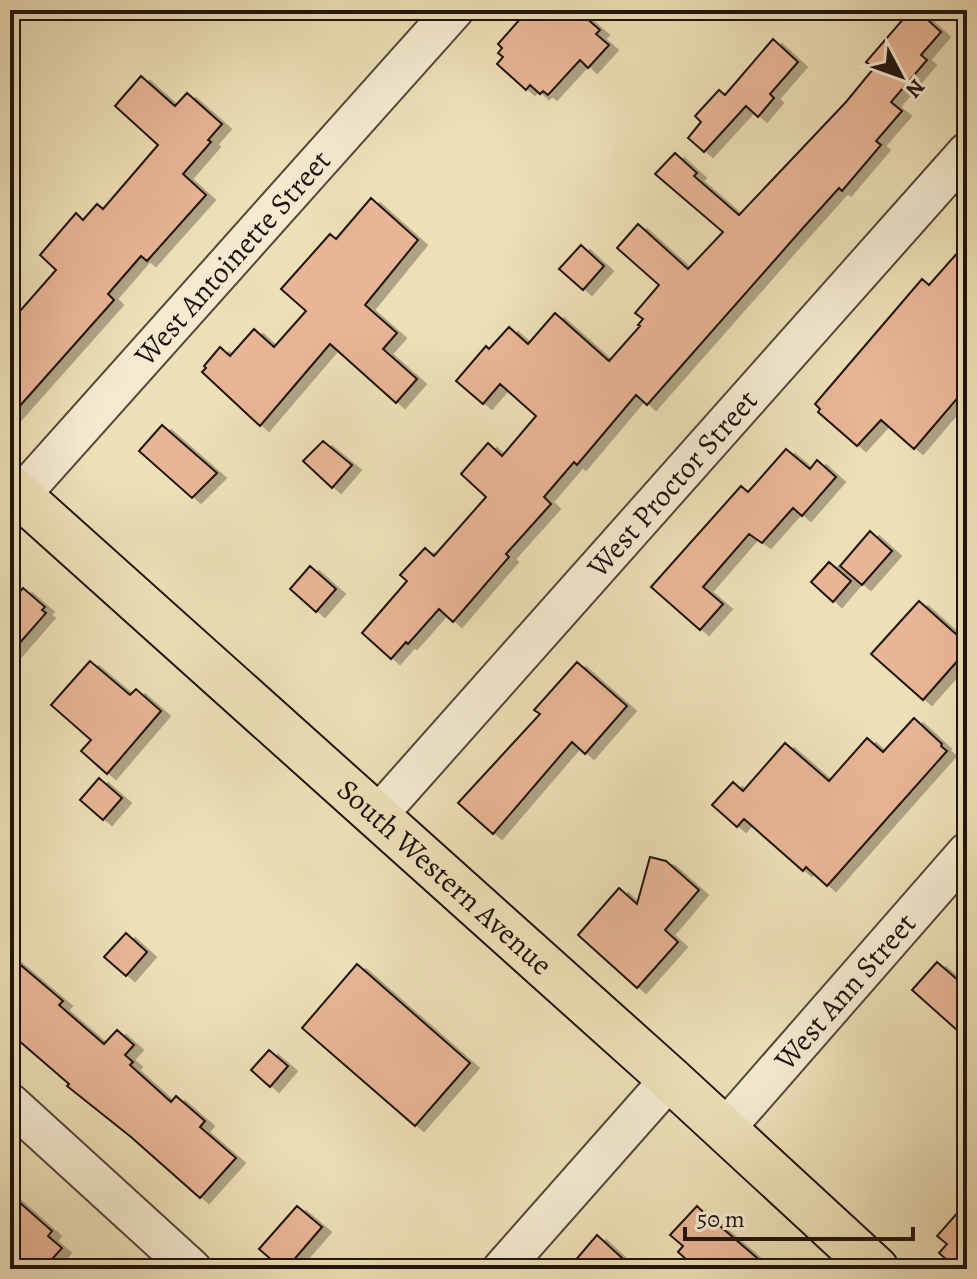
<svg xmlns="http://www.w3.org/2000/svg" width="977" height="1279" font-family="Alegreya,serif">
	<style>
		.building { fill: #e8b696; stroke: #21140f; stroke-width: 2; filter: url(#shadow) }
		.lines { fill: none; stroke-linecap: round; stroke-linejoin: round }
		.minor-casing { stroke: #544739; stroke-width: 42 }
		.major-casing { stroke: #21140f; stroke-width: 48 }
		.minor { stroke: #f3ead0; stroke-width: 38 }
		.major { stroke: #eddfb6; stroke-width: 44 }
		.labels { text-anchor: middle; stroke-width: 6; stroke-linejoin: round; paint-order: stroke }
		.street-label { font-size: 30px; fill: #21140f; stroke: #f3ead0 }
	</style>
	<defs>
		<filter id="shadow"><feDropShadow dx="9" dy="5" stdDeviation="0" flood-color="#0004"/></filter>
	</defs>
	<rect width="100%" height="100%" fill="#eddfb6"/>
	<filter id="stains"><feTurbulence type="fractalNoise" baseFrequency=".0025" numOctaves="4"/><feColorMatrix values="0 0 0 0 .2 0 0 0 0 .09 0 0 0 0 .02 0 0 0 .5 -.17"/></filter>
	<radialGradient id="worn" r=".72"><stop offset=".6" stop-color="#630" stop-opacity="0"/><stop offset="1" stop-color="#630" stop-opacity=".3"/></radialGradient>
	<path class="building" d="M528 10H577L600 30 596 34 609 45 588 68 580 60 548 95 543 91 540 94 530 85 526 90 497 64 503 57 498 53 502 48 498 44Z
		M911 10H917L941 32 921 55 927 60 891 102 902 111 876 141 881 145 842 191 839 188 803 228 647 405 636 395 577 465 574 462 544 497 551 504 506 554 509 557 453 622 439 609 408 644 406 642 391 659 362 633 407 581 400 575 425 548 434 556 486 497 461 474 488 443 502 456 536 416 500 384 483 404 456 381 486 346 489 349 509 327 528 344 555 313 609 361 640 326 638 325 643 319 635 313 659 285 617 248 638 224 688 269 723 232 655 174 675 153 697 173 694 176 739 215 846 102 874 68 866 62Z
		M773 39 798 62 770 94 774 98 758 117 746 106 704 152 688 138 701 122 695 116 719 90 725 95Z
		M141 76 175 106 187 93 222 124 208 140 211 142 183 174 206 195 147 261 141 256 108 294 114 300 10 417V302L20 311 56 270 40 255 76 213 83 220 97 204 103 209 158 145 115 106Z
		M371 198 418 240 365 305 397 333 383 349 417 379 396 403 330 344 260 426 202 372 206 368 204 366 220 347 230 356 254 329 274 347 306 311 281 289 330 234 336 239Z
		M967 242V387L914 449 881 420 857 446 818 412 820 409 815 404 922 279 929 285Z
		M581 245 604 266 583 290 559 269Z
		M162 425 217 473 192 498 139 451Z
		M323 441 352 465 332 488 303 461Z
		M786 449 810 469 817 460 836 477 802 516 793 508 762 543 749 534 703 587 723 604 700 630 651 587 741 486 748 492Z
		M870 531 892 551 862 585 840 566Z
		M829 562 851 581 833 602 811 582Z
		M310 566 336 589 316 612 290 589Z
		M23 588 45 607 42 610 46 613 10 654V603Z
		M919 601 967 644V650L923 700 871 654Z
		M90 661 130 695 136 689 161 711 107 774 81 751 91 740 51 705Z
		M577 662 627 706 585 754 572 742 493 834 458 803 540 714 534 710Z
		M914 718 942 744 941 746 947 751 827 886 806 867 803 871 744 819 737 827 712 805 733 782 743 791 785 743 829 781 867 738 883 752Z
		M99 778 122 798 103 820 80 800Z
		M650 857 666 861 699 890 665 930 678 942 637 988 578 935 619 888 637 904Z
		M126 933 147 952 126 976 104 957Z
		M10 956 63 1001 59 1005 104 1044 117 1030 134 1045 125 1055 133 1062 130 1065 171 1102 176 1096 205 1121 200 1127 236 1158 200 1198 131 1137 67 1086 69 1084 10 1033Z
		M937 962 967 988V1039L912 990Z
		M357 964 470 1063 415 1126 302 1028Z
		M269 1050 288 1066 270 1087 251 1070Z
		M10 1194 52 1231 48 1236 62 1248 43 1269H10Z
		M967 1202V1269H957L939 1253 947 1244 937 1236Z
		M297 1206 322 1227 286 1269H282L259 1249Z
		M697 1206 700 1209 770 1269H697L678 1252 683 1246 670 1235Z
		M597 1235 634 1269H568Z"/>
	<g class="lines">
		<g class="minor-casing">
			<g id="minor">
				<path id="s1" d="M10 507 454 10"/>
				<path id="s2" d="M376 817 967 152"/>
				<path d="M10 1103 192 1269"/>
				<path id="s3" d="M724 1130 967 852"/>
				<path d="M502 1269 670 1079"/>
			</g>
		</g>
		<g class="major-casing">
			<g id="major">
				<path id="s4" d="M10 487 670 1079 876 1269"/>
			</g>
		</g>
		<use href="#minor" class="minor"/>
		<use href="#major" class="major"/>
	</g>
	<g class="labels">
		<g class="street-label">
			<text dy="10" stroke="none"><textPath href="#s1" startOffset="334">West Antoinette Street</textPath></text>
			<text dy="10" stroke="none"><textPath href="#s2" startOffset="446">West Proctor Street</textPath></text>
			<text dy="10" stroke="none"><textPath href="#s4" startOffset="584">South Western Avenue</textPath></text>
			<text dy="10" stroke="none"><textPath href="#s3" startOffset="184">West Ann Street</textPath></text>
		</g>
	</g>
	<rect width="977" height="1279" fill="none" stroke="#eddfb6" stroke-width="40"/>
	<rect x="12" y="12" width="953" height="1255" fill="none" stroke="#21140f" stroke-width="4"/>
	<rect x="20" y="20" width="937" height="1239" fill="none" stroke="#21140f" stroke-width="2"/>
	<g transform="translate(901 76) rotate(131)" stroke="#f3ead0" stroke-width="6" paint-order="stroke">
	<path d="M0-6L14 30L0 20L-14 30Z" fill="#21140f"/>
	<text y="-12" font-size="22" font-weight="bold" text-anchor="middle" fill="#21140f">N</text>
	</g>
	<path d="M685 1227v12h228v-12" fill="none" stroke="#21140f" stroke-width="4"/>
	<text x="697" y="1227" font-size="24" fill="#21140f" stroke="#f3ead0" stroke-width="6" paint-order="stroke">50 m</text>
	<rect width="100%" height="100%" filter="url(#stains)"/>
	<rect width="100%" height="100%" fill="url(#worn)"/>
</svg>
